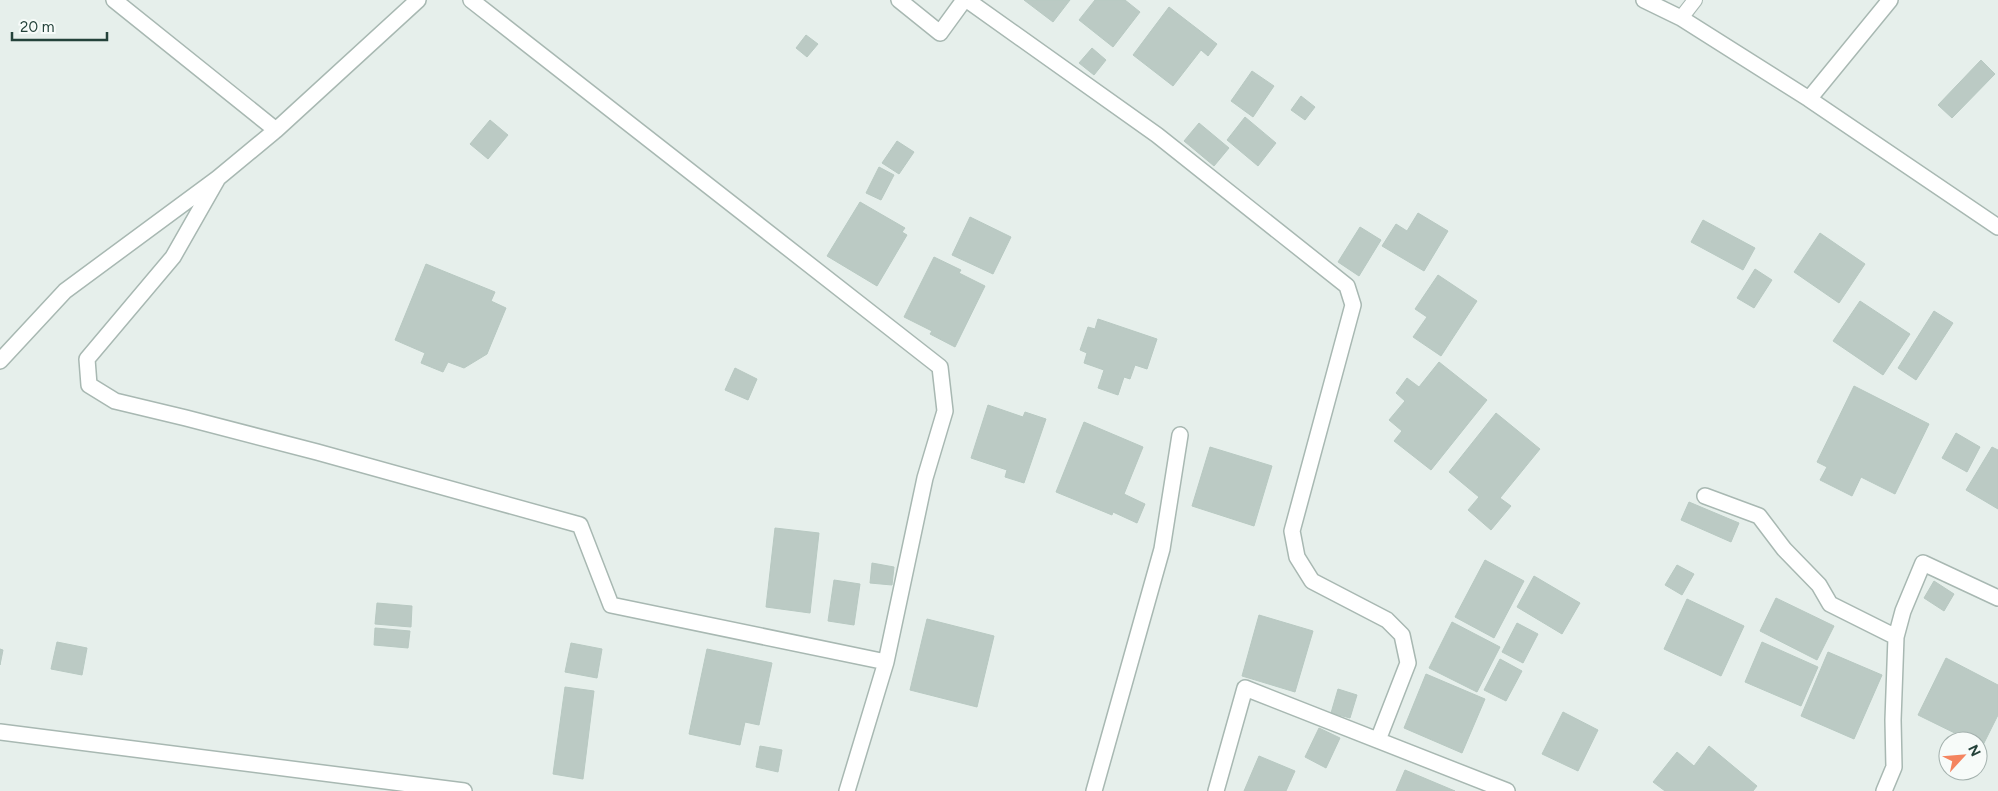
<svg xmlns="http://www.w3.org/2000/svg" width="1998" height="791" font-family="Figtree,sans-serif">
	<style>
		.building { fill: #bbcac4; stroke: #b8c9c2 }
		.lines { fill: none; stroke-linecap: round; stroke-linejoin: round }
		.lane-casing { stroke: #a8b8b2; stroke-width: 16 }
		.street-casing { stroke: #a8b8b2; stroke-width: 18 }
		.lane { stroke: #fff; stroke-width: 14 }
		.street { stroke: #fff; stroke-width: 15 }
	</style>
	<rect width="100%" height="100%" fill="#e6efeb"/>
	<path class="building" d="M1024 0H1070L1053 22Z
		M1095 0H1125L1140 12 1113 47 1079 20Z
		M1169 7 1217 44 1208 56 1201 50 1173 86 1133 55Z
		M806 35 818 44 807 57 796 48Z
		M1092 48 1106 60 1094 75 1079 63Z
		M1981 60 1995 74 1952 118 1938 105Z
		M1252 71 1274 86 1253 117 1231 101Z
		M1301 96 1315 107 1305 120 1291 110Z
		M1245 117 1276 143 1258 166 1227 140Z
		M490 120 508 135 488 159 470 144Z
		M1199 123 1229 148 1214 166 1184 141Z
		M897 141 914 152 899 174 882 163Z
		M879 167 894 175 881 200 866 193Z
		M860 202 905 228 902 232 907 235 877 286 827 256Z
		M1418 213 1448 231 1424 271 1382 246 1396 224 1407 231Z
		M970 217 1011 237 993 274 952 255Z
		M1703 220 1755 248 1743 270 1691 242Z
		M1360 227 1381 240 1359 276 1338 262Z
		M1820 233 1865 264 1839 303 1794 272Z
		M934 257 961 270 959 273 985 286 955 347 930 334 932 331 904 317Z
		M426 264 495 292 491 301 506 308 487 354 464 368 448 362 443 372 421 363 425 353 395 340Z
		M1755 269 1772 280 1754 308 1737 298Z
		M1438 275 1477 301 1441 356 1413 337 1427 317 1415 309Z
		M1860 301 1910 334 1883 375 1833 341Z
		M1934 311 1953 323 1916 380 1898 368Z
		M1098 319 1157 339 1147 369 1135 365 1130 379 1124 377 1118 395 1098 388 1104 370 1084 363 1087 353 1080 350 1088 327 1095 329Z
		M1439 362 1487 400 1431 470 1394 441 1402 431 1389 420 1405 401 1396 393 1407 378 1419 387Z
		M735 368 757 379 748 400 725 390Z
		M1854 386 1929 424 1895 494 1861 477 1852 496 1820 480 1827 467 1817 462Z
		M988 405 1023 417 1025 412 1046 419 1024 483 1005 477 1007 470 971 458Z
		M1496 413 1540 449 1500 498 1511 506 1491 530 1468 510 1479 497 1449 472Z
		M1084 422 1143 447 1124 494 1145 504 1137 523 1113 512 1112 515 1056 492Z
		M1956 433 1980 447 1967 472 1942 458Z
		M1210 447 1272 466 1254 526 1192 506Z
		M1992 447 1998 450V509L1966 490Z
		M1689 502 1739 523 1731 542 1681 520Z
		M775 528 819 533 810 613 766 607Z
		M1485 560 1524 581 1494 638 1455 617Z
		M872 563 894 567 892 585 870 583Z
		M1677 565 1694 574 1682 595 1665 585Z
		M1534 576 1580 603 1562 634 1517 607Z
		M834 580 860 584 854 625 828 621Z
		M1934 581 1954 594 1944 611 1924 598Z
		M1776 598 1834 626 1817 660 1760 631Z
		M1687 599 1744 626 1721 676 1664 649Z
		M377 603 412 606 411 627 375 624Z
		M1259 615 1313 631 1295 692 1242 676Z
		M927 619 994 636 977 707 910 690Z
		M1452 622 1500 647 1477 692 1429 668Z
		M1517 623 1538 634 1523 663 1502 652Z
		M375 628 410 631 408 648 374 645Z
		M57 642 87 648 82 675 51 669Z
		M1762 642 1818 667 1801 706 1745 682Z
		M571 643 602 649 597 678 565 672Z
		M0 649 3 650 0 665Z
		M707 649 772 663 759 725 745 722 740 745 689 734Z
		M1828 652 1882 675 1854 739 1801 716Z
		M1946 658 1998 685V715L1982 747 1978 745V741H1971L1918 715Z
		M1500 659 1522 671 1506 701 1484 690Z
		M1426 674 1485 699 1462 753 1404 728Z
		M565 687 594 691 583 779 553 774Z
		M1338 689 1357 695 1350 718 1331 713Z
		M1563 712 1598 730 1578 771 1542 754Z
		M1319 728 1340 738 1326 768 1305 757Z
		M760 746 782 750 778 772 756 767Z
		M1709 746 1757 786 1753 791H1665L1653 782 1677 752 1694 766Z
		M1259 756 1295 771 1286 791H1244Z
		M1405 770 1455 791H1396Z"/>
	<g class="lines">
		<g class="lane-casing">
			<path id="lane" d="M1681 18 1695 0"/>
		</g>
		<g class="street-casing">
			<path id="street" d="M114 0 276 130
				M471 0 940 367 945 411 925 478 886 662 847 791
				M899 0 940 33 964 0
				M967 0 1157 135 1347 286 1353 305 1292 531 1297 557 1312 581 1387 620 1402 635 1408 663 1378 740
				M1644 0 1681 18 1809 99 1998 227
				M1809 99 1890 0
				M218 178 173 257 87 359 89 385 115 401 186 418 317 452 580 525 611 605 886 662
				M0 361 65 291 218 178 276 130 418 0
				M1705 496 1759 516 1784 549 1819 585 1830 604 1896 637
				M0 732 464 791
				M1094 791 1162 549 1180 435
				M1216 791 1245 688 1507 791
				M1884 791 1894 767 1893 720 1896 637 1903 611 1923 563 1998 598"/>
		</g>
		<use href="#lane" class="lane"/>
		<use href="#street" class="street"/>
	</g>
	<g transform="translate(1963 756) rotate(64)"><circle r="24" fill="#f7fbf9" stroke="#a3b1ad"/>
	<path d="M0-4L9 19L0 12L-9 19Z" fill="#f4845f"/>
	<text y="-8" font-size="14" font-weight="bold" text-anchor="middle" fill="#24423a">N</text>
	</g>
	<path d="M12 32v8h95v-8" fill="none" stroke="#24423a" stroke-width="2.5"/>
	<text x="20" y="32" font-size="15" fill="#24423a" stroke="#f7fbf9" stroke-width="4" paint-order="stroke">20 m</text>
</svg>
